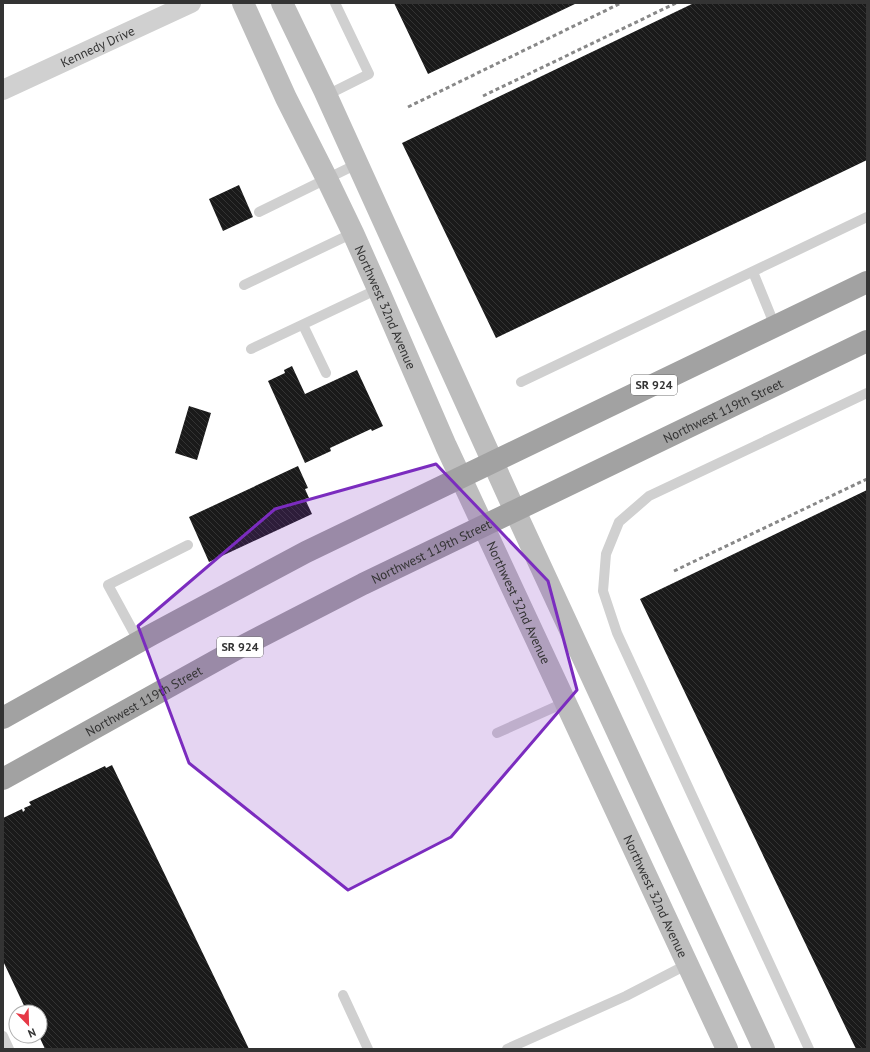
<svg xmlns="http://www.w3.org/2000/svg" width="870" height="1052" font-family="'PT Sans',sans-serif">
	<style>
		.building { fill: url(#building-back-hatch) }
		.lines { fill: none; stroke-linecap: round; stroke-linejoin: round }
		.service { stroke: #d0d0d0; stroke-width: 10 }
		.minor { stroke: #d0d0d0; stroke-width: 20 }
		.secondary { stroke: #bdbdbd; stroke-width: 22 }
		.trunk { stroke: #a2a2a2; stroke-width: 22 }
		.rail { stroke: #888; stroke-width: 3; stroke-dasharray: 4 3; stroke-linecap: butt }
		.marked { fill: #7b2cbf; fill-opacity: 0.2; stroke: #7b2cbf; stroke-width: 3; stroke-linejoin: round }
		.labels { text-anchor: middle; stroke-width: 4; stroke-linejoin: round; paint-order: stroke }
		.shield { fill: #fff; stroke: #707070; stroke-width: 1 }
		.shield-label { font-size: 12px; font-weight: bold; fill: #333 }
		.street-label { font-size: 13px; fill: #333; stroke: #fff }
	</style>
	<defs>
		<pattern id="building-back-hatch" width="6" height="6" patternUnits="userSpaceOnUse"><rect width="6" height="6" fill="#1a1a1a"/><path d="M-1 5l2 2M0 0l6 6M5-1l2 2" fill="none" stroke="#333"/></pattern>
	</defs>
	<rect width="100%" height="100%" fill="#fff"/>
	<path class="building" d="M394 3H577L428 74Z
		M694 3H867V160L496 338 402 143Z
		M239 185 253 217 223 231 209 199Z
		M292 366 305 394 357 370 383 426 372 431 371 429 330 448 331 451 305 463 268 381 285 373 284 370Z
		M189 406 211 413 197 460 175 453Z
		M298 466 308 488 305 489 309 498 305 499 312 514 209 562 189 517Z
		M867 490V1049H856L640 599Z
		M112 765 249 1049H45L39 1036H40V1012H27L3 961V818L22 809 23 812 25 810 24 808 31 805 29 802 105 766 106 768Z"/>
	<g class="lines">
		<path class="service" d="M327 95 369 74 335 3
			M259 212 357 164
			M753 272 775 326
			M244 285 353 233
			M303 325 326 373
			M251 349 378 289
			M521 382 867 217
			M139 642 108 585 188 545
			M497 733 566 702
			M343 995 368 1049
			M3 1036 9 1049
			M507 1049 626 996 688 964
			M809 1049 617 633 603 591 606 554 619 522 649 496 867 393"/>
		<path class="minor" id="s1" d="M3 90 191 3"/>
		<g class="secondary">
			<path id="s2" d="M243 3 286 98 327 179 353 233 378 289 446 446 727 1049"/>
			<path d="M282 3 324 90 515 511 764 1049"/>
		</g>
		<g class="trunk">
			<path d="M3 718 151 635 306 552 867 282"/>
			<path id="s3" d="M3 779 235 650 363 584 867 341"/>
		</g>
		<path class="rail" d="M483 96 676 3
			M408 107 621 3
			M674 571 867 479"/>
	</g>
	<path class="marked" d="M436 464 548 581 577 690 451 837 348 890 189 763 138 626 275 509Z"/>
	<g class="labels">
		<g class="shield">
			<rect x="631" y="375" width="46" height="20" rx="3"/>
			<rect x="217" y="637" width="46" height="20" rx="3"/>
		</g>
		<g class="shield-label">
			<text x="654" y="389">SR 924</text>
			<text x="240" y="651">SR 924</text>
		</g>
		<g class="street-label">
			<text dy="5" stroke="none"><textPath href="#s1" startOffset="104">Kennedy Drive</textPath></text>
			<text dy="5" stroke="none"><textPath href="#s2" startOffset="336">Northwest 32nd Avenue</textPath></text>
			<text dy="5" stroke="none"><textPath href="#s3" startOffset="809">Northwest 119th Street</textPath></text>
			<text dy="5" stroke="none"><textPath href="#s3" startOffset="485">Northwest 119th Street</textPath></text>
			<text dy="5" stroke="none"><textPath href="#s2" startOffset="660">Northwest 32nd Avenue</textPath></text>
			<text dy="5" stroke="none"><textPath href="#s3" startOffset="161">Northwest 119th Street</textPath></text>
			<text dy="5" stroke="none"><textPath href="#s2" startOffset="984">Northwest 32nd Avenue</textPath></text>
		</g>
	</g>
	<rect width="870" height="1052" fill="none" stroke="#333333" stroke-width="8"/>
	<g transform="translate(28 1024) rotate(157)"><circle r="19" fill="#ffffff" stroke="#adadad"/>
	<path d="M0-3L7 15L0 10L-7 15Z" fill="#e63946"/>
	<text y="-6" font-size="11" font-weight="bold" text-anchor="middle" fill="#333333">N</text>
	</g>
</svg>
